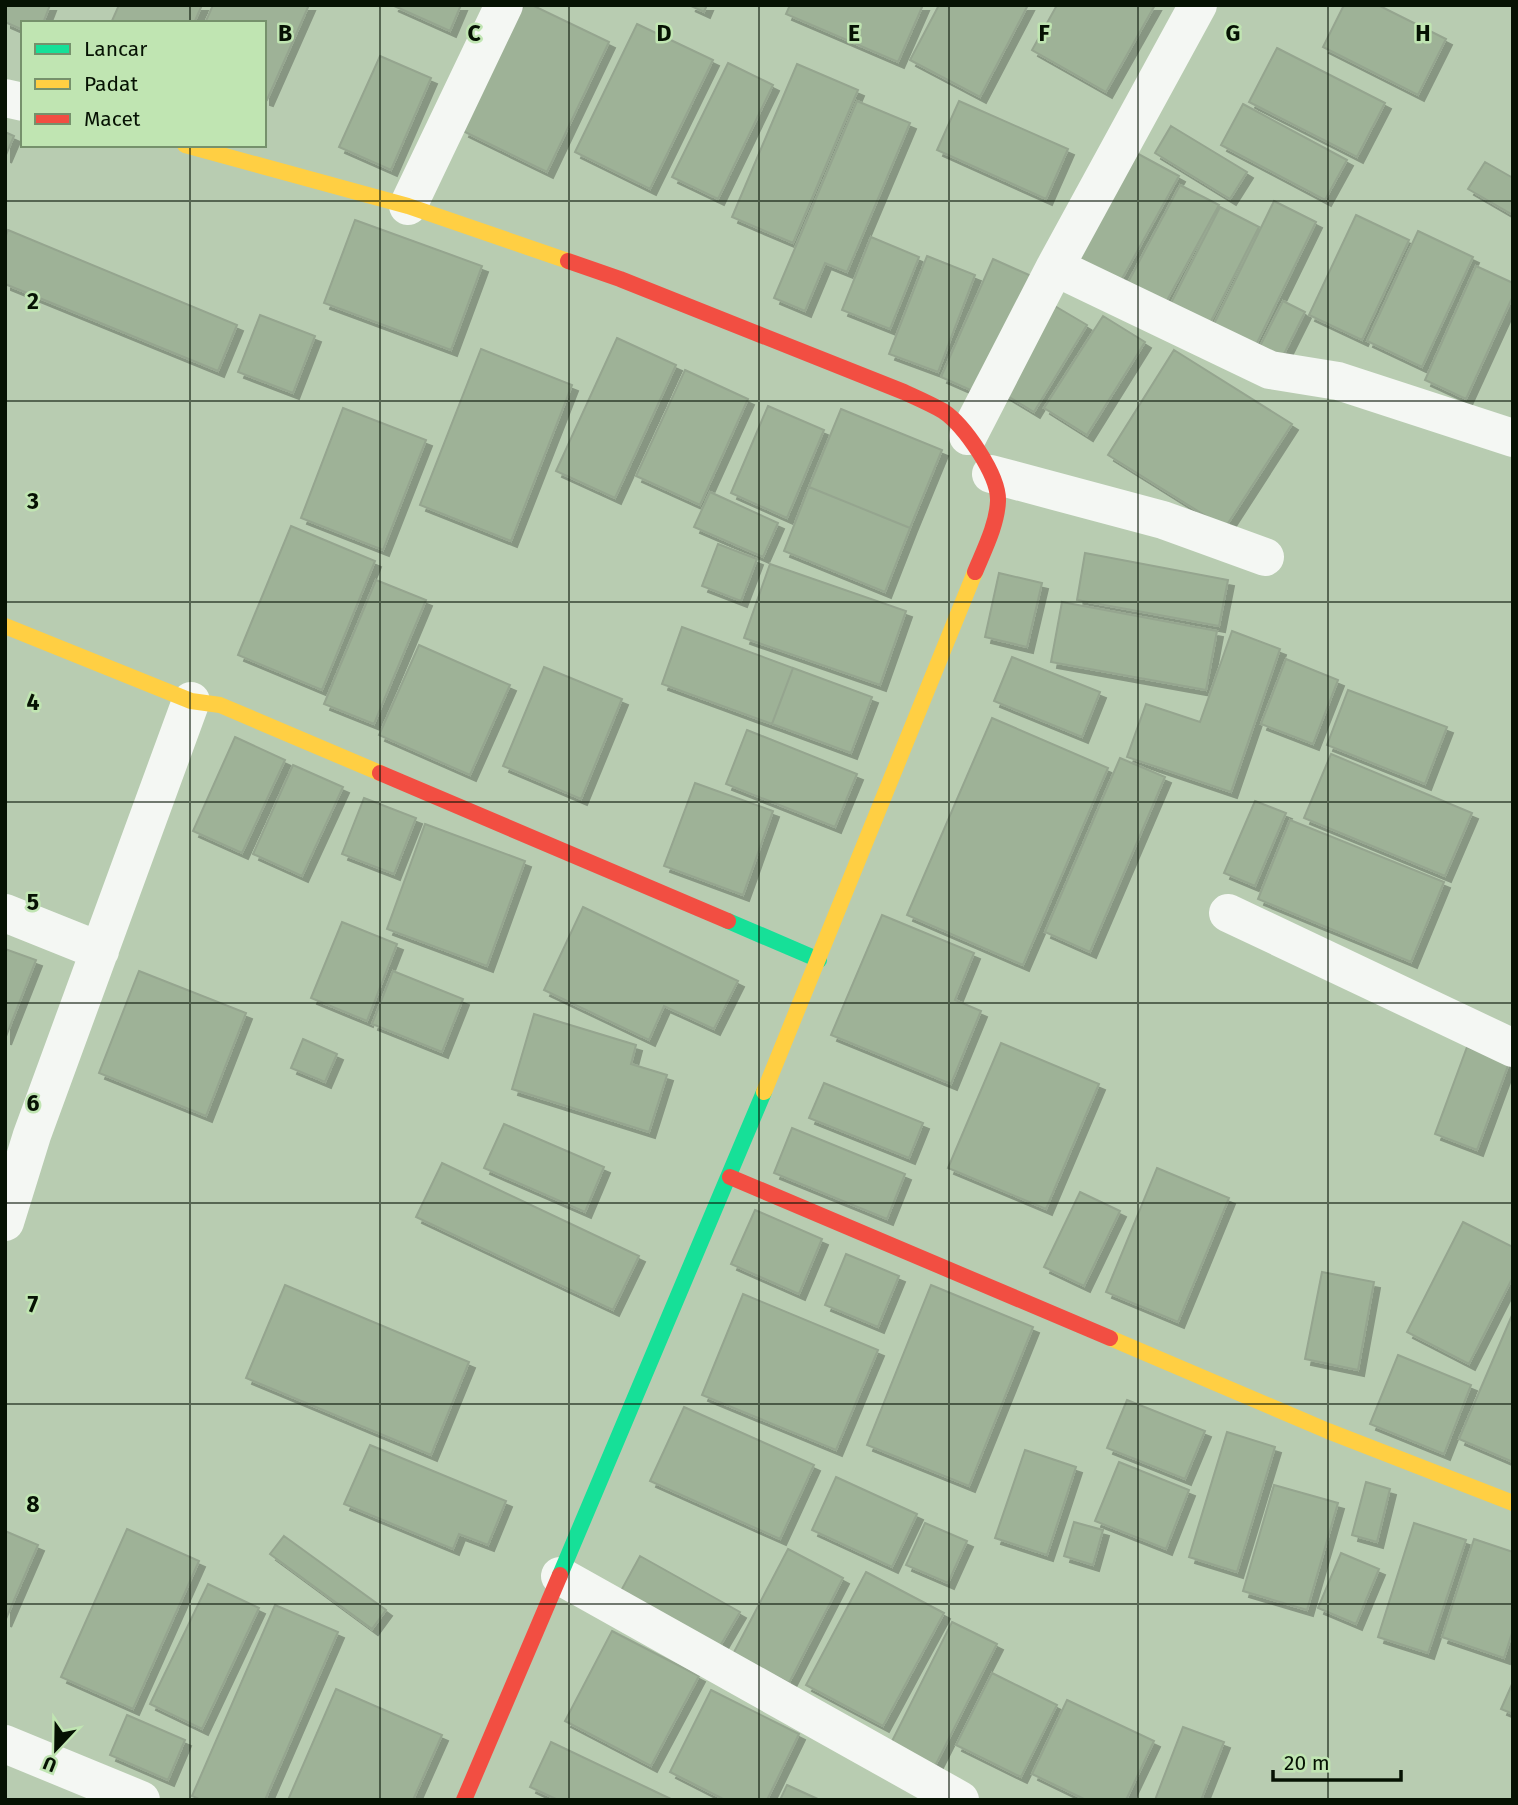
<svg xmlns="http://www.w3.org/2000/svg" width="1518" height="1805" font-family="'Fira Sans',sans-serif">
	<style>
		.building { fill: #9eb297; stroke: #95a58f; stroke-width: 2; filter: url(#shadow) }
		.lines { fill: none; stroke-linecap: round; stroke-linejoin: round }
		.street { stroke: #f4f7f3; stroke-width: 38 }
		.fast { stroke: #16e098; stroke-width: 16 }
		.slow { stroke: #ffcf43; stroke-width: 16 }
		.jam { stroke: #f24e42; stroke-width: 16 }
		.grid { fill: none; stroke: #061203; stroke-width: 2; stroke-opacity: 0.55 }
		.grid-label { font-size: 23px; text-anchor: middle; font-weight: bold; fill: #061203; stroke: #c0e5b2; stroke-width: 5; stroke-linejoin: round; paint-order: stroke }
	</style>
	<defs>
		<filter id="shadow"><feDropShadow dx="6" dy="6" stdDeviation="0" flood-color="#0004"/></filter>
	</defs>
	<rect width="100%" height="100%" fill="#b8ccb1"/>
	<path class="building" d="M5 5H50L43 23H23V30L5 22Z
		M119 5H202L194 23H111Z
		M213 5H309L267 100 264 99V23H205Z
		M392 5H461L450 31Z
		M524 5H532L609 42 547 172 463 131Z
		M689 5H707L704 12Z
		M790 5H923L898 62 786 14Z
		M939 5H1028L980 97 910 60Z
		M1057 5H1155L1106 92 1032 50Z
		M1344 5H1378L1446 39 1418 95 1323 47Z
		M637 24 713 60 650 189 575 152Z
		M1277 48 1385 103 1357 157 1249 102Z
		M380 56 431 78 391 170 339 147Z
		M728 63 773 85 718 199 672 177Z
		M797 64 858 90 793 243 732 217Z
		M857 101 910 123 847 272 825 263 805 311 774 298Z
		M959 101 1068 149 1046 199 937 150Z
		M1243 104 1347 160 1325 200 1221 145Z
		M1171 126 1247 172 1230 199 1155 153Z
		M5 132 14 136 5 157Z
		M1131 150 1179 176 1118 286 1070 259Z
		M1485 162 1513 178V215L1468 189Z
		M1180 185 1219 205 1164 306 1126 286Z
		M1274 201 1316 222 1255 347 1213 326Z
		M1220 207 1259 227 1208 327 1169 307Z
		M1356 215 1409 240 1362 340 1309 315Z
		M355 220 482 266 451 350 324 303Z
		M8 230 237 325 218 371 5 284V238Z
		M1418 231 1473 257 1422 367 1367 341Z
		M871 237 919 257 890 329 842 310Z
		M927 256 975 275 938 372 889 354Z
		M993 259 1036 278 984 396 941 377Z
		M1476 266 1513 283V296L1466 399 1425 380Z
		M1283 301 1305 312 1282 358 1259 348Z
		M1048 302 1087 325 1034 412 996 389Z
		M260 315 315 336 293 393 238 372Z
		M1103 316 1145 342 1087 435 1044 408Z
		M617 338 676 365 615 498 556 471Z
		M481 349 572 385 511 541 420 505Z
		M1174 350 1292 424 1225 528 1108 455Z
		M685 370 748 399 700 505 636 476Z
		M768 406 824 430 787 518 731 493Z
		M343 408 426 440 383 550 301 518Z
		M841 409 942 450 910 528 809 487Z
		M809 487 910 528 885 592 784 551Z
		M710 492 778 523 763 557 694 527Z
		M291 526 375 561 322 690 238 655Z
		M718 544 757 559 741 601 702 586Z
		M1085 553 1228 580 1219 626 1077 600Z
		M770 564 906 611 880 685 744 638Z
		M999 573 1042 583 1027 647 985 637Z
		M376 580 426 600 374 724 324 704Z
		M1062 602 1217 631 1206 690 1051 662Z
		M682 627 793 668 772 724 662 684Z
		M1232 631 1280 649 1231 792 1127 757 1146 704 1200 722Z
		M419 645 510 685 470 775 379 735Z
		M1012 657 1100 692 1082 737 994 701Z
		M1286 659 1338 680 1313 744 1261 724Z
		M544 667 622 699 581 799 503 766Z
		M793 668 872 697 851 753 772 724Z
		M1348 690 1447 727 1425 784 1327 745Z
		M992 718 1108 768 1023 965 907 915Z
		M747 730 857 774 835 827 726 784Z
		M235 737 285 760 242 853 193 831Z
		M1331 754 1472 813 1445 876 1304 818Z
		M1120 758 1165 777 1090 952 1045 932Z
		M293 765 343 787 302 876 253 854Z
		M695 783 773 811 743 895 664 866Z
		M364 798 416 818 394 874 342 854Z
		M1255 801 1286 813 1255 886 1224 873Z
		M1290 820 1444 882 1411 962 1258 899Z
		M425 824 525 861 487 966 387 929Z
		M583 907 738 981 714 1029 664 1006 649 1040 544 990Z
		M882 915 974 953 955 1000 981 1011 951 1084 831 1035Z
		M342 922 397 944 367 1021 311 998Z
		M5 949 36 960 5 1039Z
		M139 971 246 1013 206 1116 99 1073Z
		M393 971 463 999 442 1052 372 1024Z
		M534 1014 636 1045 631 1064 667 1075 649 1132 512 1089Z
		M303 1039 337 1054 325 1082 291 1068Z
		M1001 1043 1099 1084 1046 1209 948 1168Z
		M1467 1047 1509 1063 1477 1150 1435 1134Z
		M824 1083 923 1123 909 1158 809 1118Z
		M504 1124 604 1167 585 1212 484 1168Z
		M792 1128 905 1174 887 1219 774 1173Z
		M442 1163 639 1256 613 1310 416 1217Z
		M1157 1168 1229 1198 1178 1322 1106 1292Z
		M1080 1192 1120 1211 1084 1286 1044 1267Z
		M755 1210 822 1239 799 1294 731 1264Z
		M1463 1222 1513 1247V1277L1469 1364 1407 1332Z
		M846 1254 899 1276 878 1327 825 1305Z
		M1322 1272 1374 1282 1358 1370 1305 1359Z
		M285 1285 469 1362 431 1455 246 1378Z
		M931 1285 1033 1327 969 1486 867 1445Z
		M743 1294 878 1350 836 1450 702 1395Z
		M1513 1313V1462L1459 1439Z
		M1398 1355 1471 1385 1444 1454 1370 1424Z
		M1127 1400 1205 1431 1185 1479 1107 1448Z
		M684 1407 814 1465 780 1539 650 1481Z
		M1227 1432 1275 1447 1237 1572 1189 1557Z
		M370 1445 506 1501 488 1545 459 1534 453 1549 344 1504Z
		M1025 1450 1076 1467 1047 1555 995 1538Z
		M1119 1462 1189 1490 1166 1549 1095 1521Z
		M836 1477 917 1514 892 1567 812 1530Z
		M1366 1482 1390 1489 1377 1542 1352 1535Z
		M1274 1485 1338 1503 1307 1610 1243 1591Z
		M1074 1522 1103 1530 1093 1565 1064 1556Z
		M925 1523 967 1541 948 1583 906 1565Z
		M1414 1523 1466 1540 1428 1653 1378 1637Z
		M127 1529 199 1561 133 1709 61 1677Z
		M5 1531 38 1545 5 1621Z
		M284 1536 386 1610 372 1629 270 1554Z
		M1474 1539 1513 1552V1630L1504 1658 1442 1637Z
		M788 1549 843 1578 789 1683 733 1654Z
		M1341 1553 1379 1569 1356 1624 1318 1608Z
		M640 1556 740 1612 716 1653 617 1598Z
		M866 1572 944 1613 883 1726 806 1685Z
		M208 1584 259 1608 202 1729 150 1704Z
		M275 1605 338 1632 265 1800H201L192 1796Z
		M952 1622 997 1644 934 1768 890 1745Z
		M612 1631 699 1676 651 1766 565 1721Z
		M992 1673 1057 1705 1021 1777 956 1745Z
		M1513 1682V1714L1501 1709Z
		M336 1689 442 1735 413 1800H288Z
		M711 1690 799 1734 767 1800H725L670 1772Z
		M1067 1700 1154 1741 1126 1800H1086L1032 1774Z
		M127 1715 185 1740 168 1780 110 1755Z
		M1183 1727 1224 1742 1201 1800H1155Z
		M551 1742 673 1800H558L530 1787Z
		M787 1785 820 1800H780Z"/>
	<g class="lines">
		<path class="street" d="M5 98 23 102
			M408 206 504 5
			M1055 267 1270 370 1338 381 1513 438
			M968 436 1055 267 1198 5
			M991 474 1163 520 1265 557
			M5 913 100 951
			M1228 913 1513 1048
			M5 1222 32 1135 191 701
			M560 1576 960 1800
			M5 1744 141 1800"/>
		<path class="fast" d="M728 921 819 960
			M560 1575 764 1092"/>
		<path class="slow" d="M185 145 408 206 568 261
			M5 626 191 701 220 705 380 773
			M764 1092 975 572
			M1110 1338 1328 1431 1513 1503"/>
		<path class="jam" d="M568 261 620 279 904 392C917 398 931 404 943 411 964 425 999 475 998 501 997 525 984 550 975 572
			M380 773 728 921
			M730 1177 1110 1338
			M464 1800 560 1575"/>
	</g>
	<path class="grid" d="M190 5V23M380 5V1800M569 5V1800M759 5V1800M949 5V1800M1138 5V1800M1328 5V1800M190 145V1800M5 201H1513M5 401H1513M5 602H1513M5 802H1513M5 1003H1513M5 1203H1513M5 1404H1513M5 1604H1513"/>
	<g class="grid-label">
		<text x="285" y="41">B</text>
		<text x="474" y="41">C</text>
		<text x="664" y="41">D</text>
		<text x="854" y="41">E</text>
		<text x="1044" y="41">F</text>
		<text x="1233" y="41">G</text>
		<text x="1423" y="41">H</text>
		<text x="33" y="309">2</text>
		<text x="33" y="509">3</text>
		<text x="33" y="710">4</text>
		<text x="33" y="910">5</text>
		<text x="33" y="1111">6</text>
		<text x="33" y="1312">7</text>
		<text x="33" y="1512">8</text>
	</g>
	<rect width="1518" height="1805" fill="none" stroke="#061203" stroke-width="14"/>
	<rect x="21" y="21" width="245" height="126" fill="#c0e5b2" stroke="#76916c" stroke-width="2"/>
	<rect x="35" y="44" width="35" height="10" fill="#16e098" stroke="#76916c" stroke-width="2"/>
	<text x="84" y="56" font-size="21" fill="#061203">Lancar</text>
	<rect x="35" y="79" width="35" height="10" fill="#ffcf43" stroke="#76916c" stroke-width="2"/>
	<text x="84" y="91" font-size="21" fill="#061203">Padat</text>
	<rect x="35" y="114" width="35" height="10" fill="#f24e42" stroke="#76916c" stroke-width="2"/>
	<text x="84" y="126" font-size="21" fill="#061203">Macet</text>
	<g transform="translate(56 1749) rotate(202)" stroke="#c0e5b2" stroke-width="5" paint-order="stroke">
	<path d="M0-5L12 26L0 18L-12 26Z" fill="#061203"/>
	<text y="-10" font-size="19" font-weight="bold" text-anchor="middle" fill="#061203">U</text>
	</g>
	<path d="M1273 1770v10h128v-10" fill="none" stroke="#061203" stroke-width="3.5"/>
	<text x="1284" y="1770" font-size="21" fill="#061203" stroke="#c0e5b2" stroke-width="5" paint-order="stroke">20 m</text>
</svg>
